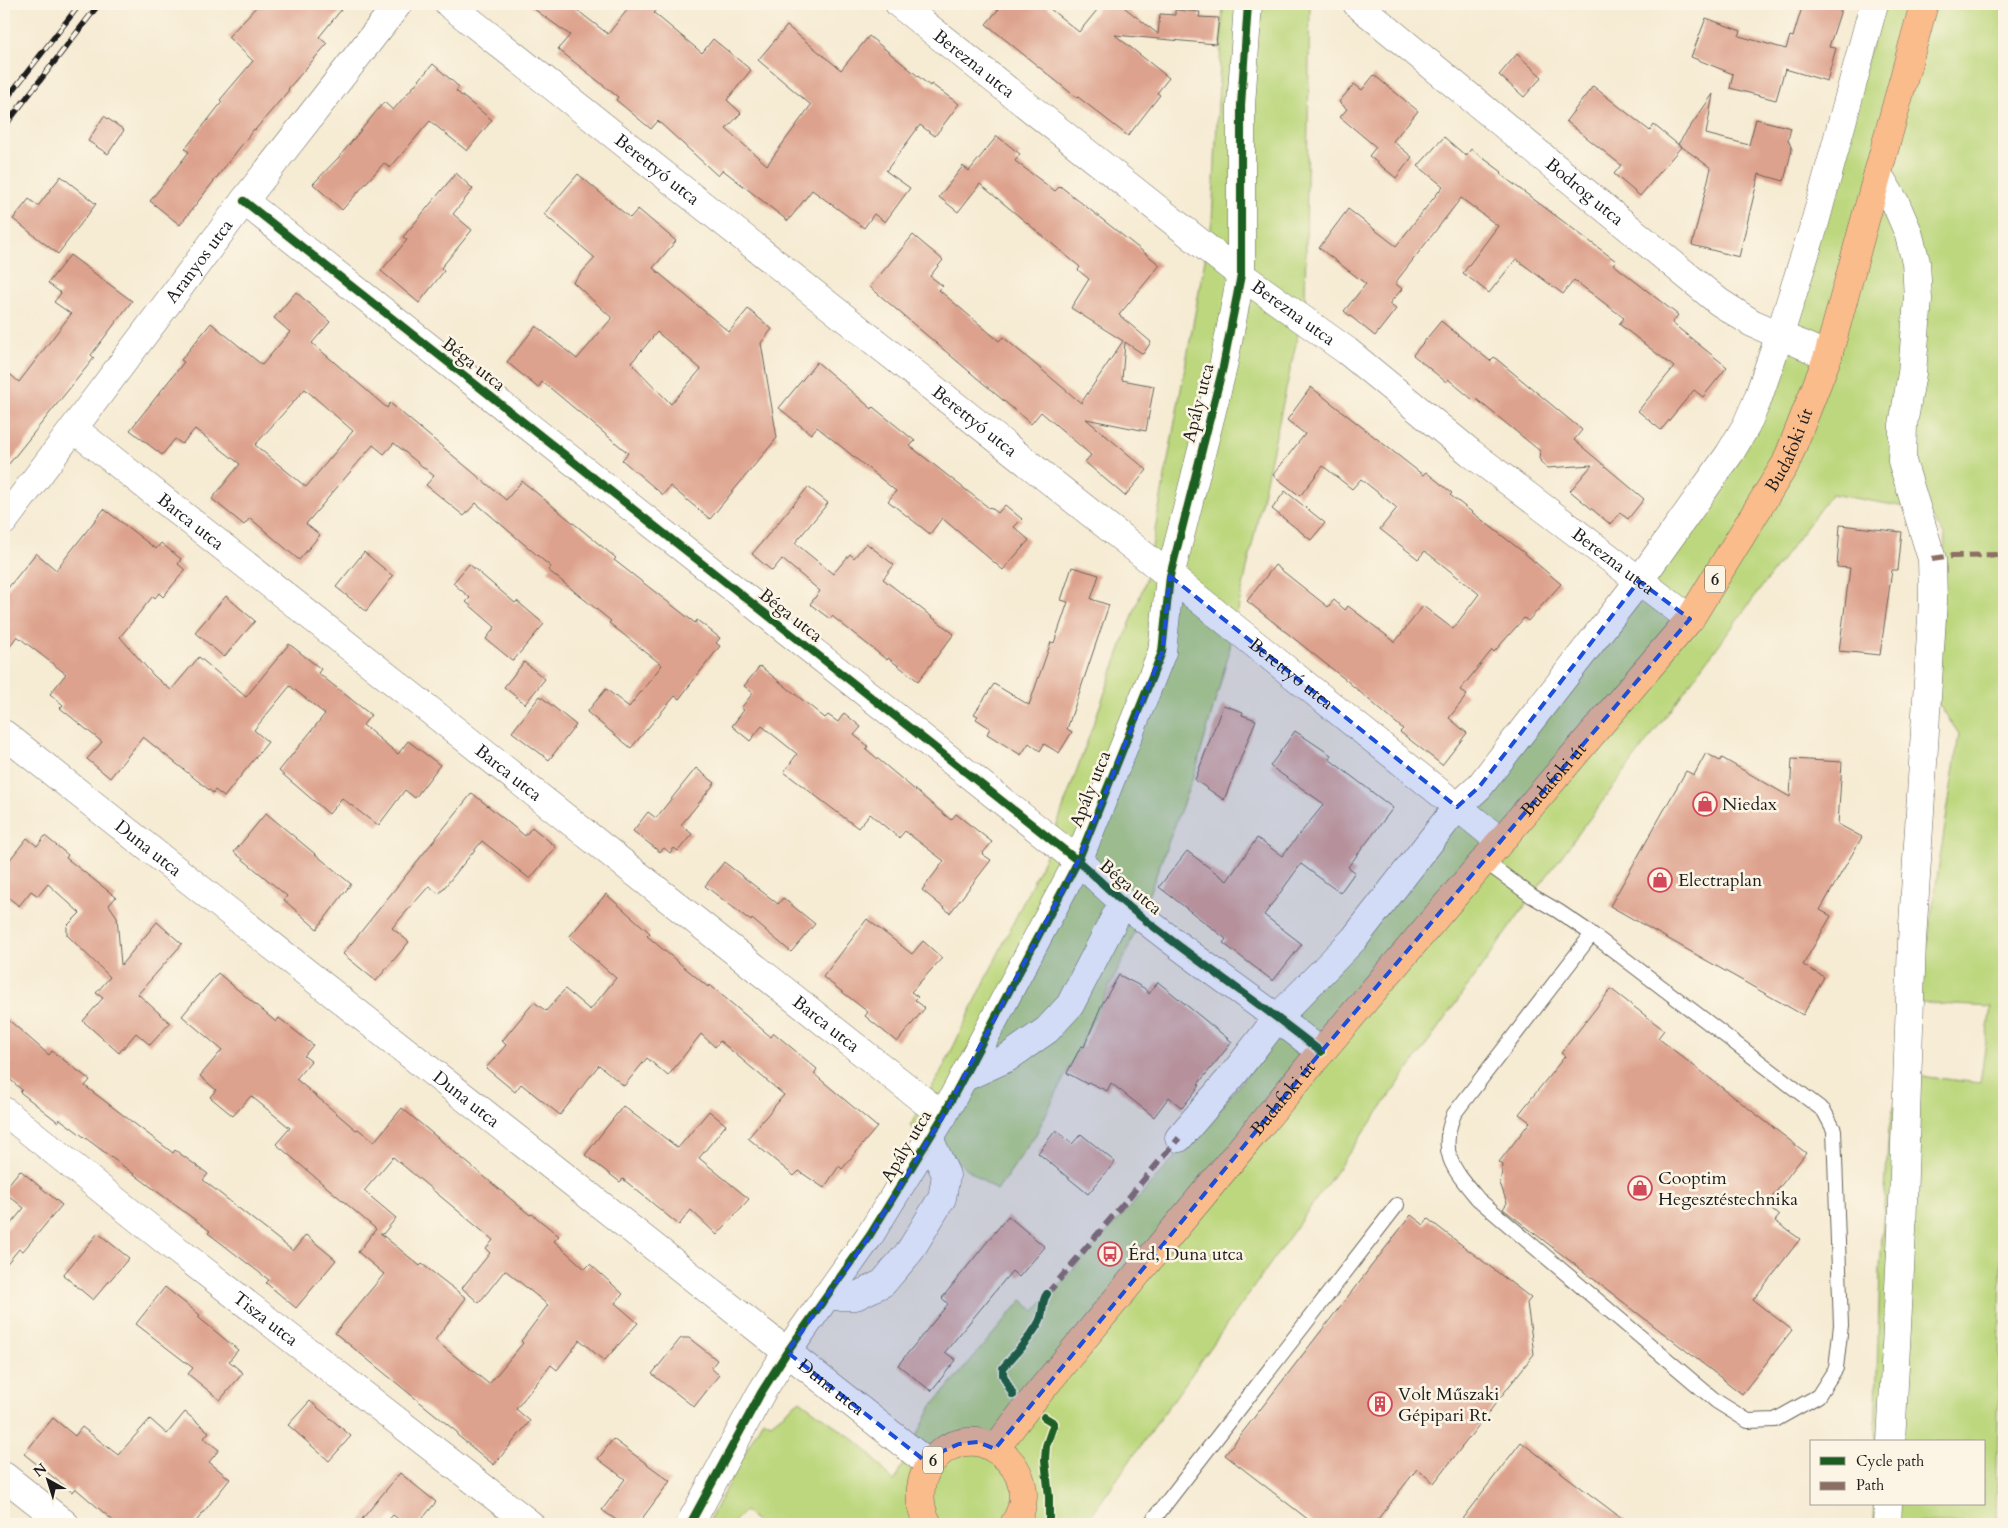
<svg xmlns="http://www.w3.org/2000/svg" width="2008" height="1528" font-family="Cardo,serif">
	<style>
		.green { fill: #bcd77d; stroke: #6c7a4c }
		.building { fill: #dda28d; fill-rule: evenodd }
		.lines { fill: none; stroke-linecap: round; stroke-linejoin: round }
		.service-casing { stroke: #68645c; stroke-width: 16 }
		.minor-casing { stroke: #68645c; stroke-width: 29 }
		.primary-casing { stroke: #68645c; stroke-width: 29 }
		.service { stroke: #fff; stroke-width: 14 }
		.minor { stroke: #fff; stroke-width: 28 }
		.primary { stroke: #fabc8b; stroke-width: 28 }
		.rail-casing { stroke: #1c1c1c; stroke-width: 5.5 }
		.rail { stroke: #fcf5e5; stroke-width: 4; stroke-dasharray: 11; stroke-linecap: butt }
		.quiet { stroke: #8d6e63; stroke-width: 6; stroke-dasharray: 12 6; stroke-linecap: butt }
		.cycleway-casing { stroke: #fcf5e5; stroke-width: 11 }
		.cycleway { stroke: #1b5e20; stroke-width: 8 }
		.marked { fill: #1d4ed8; fill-opacity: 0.2; stroke: #1d4ed8; stroke-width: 4; stroke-dasharray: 10 6; stroke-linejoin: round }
		.labels { text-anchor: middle; stroke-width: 5; stroke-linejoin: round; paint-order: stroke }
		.shield { fill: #fcf5e5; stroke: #5f5d58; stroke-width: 1 }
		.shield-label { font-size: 16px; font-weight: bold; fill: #1c1c1c }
		.street-label { font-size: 18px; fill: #1c1c1c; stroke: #fcf5e5 }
		.poi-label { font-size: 18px; fill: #1c1c1c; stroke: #fcf5e5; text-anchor: start }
	</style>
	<rect width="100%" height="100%" fill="#fcf5e5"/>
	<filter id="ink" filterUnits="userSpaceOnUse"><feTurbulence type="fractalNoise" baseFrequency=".02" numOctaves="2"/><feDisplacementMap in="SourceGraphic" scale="10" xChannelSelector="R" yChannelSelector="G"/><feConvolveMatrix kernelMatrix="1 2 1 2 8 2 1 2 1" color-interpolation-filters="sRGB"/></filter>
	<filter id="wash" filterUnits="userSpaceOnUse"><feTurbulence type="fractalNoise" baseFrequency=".0096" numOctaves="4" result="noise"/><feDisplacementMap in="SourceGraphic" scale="20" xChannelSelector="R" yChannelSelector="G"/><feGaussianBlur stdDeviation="1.12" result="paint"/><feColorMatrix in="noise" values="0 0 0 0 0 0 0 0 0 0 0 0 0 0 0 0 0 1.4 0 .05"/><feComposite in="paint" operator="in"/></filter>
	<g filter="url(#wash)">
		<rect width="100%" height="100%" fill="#f6ebd3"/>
		<path class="green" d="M1223 4H1310L1305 302 1228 656 1196 769 1127 952 1036 1134 997 1191 910 1126 942 1070 1046 855 1146 579 1212 221Z
			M1885 4H2004V1128L1996 1524H1873L1874 1504H1984V1442H1875L1880 1268 1889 1128 1901 1074 1980 1083 1991 1007 1918 1003 1959 734 1937 702 1945 536 1924 506 1905 507 1831 494 1532 896 1085 1524H758L745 1511 732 1524H707L763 1419 771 1423 800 1400 864 1447 894 1482 932 1406 1022 1300 1035 1311 1222 1106 1738 455Z"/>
		<g id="blocks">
			<path class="building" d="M259 4H346L319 37 327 44 288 89 289 90 255 130 254 129 180 225 150 201 189 152 185 149 222 102 220 100 253 61 228 37Z
				M527 4H569L608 34 632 4H662L654 13 702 53 713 39 751 70 727 100 741 113 726 129 767 165 811 105 758 60 787 26 841 70 869 36 930 86 931 84 959 104 935 136 920 125 886 171 910 188 885 222 874 214 864 228 812 190 788 221 723 170 718 176 658 121 651 129 616 100 618 97 558 49 570 35Z
				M1003 4H1044L1079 32 1102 4H1120L1158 34 1160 14 1175 15V10L1200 12 1199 17 1219 18 1216 44 1115 35 1169 78 1157 93 1160 95 1128 136 1078 97 1077 98 986 24Z
				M1803 4H1843L1829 47 1836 48 1827 81 1785 69 1776 100 1730 88 1733 74 1691 57 1706 18 1741 31 1739 36 1786 49 1790 36 1793 37Z
				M1517 54 1542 77 1524 97 1499 75Z
				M433 64 459 87 456 91 492 120 467 151 430 121 390 168 384 163 342 210 313 184 339 157 384 102 393 110Z
				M1374 75 1418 111 1393 141 1412 157 1396 178 1369 156 1376 147 1340 117 1347 109 1339 102 1354 84 1362 90Z
				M1593 86 1650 131 1654 125 1681 147 1640 196 1614 174 1621 165 1566 121Z
				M1713 94 1706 134 1749 145 1756 119 1791 128 1788 140 1792 149 1784 181 1759 174 1739 257 1692 245 1711 168 1678 144Z
				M104 116 124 130 108 154 88 141Z
				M997 136 1020 154 1015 161 1055 191 1060 186 1160 265 1119 315 1151 342 1143 354 1125 342 1122 380 1154 386 1146 431 1086 419 1147 470 1125 496 1085 462 1091 455 1041 412 1031 424 870 287 913 235 943 260 930 276 943 286 939 290 999 341 1003 337 1081 403 1123 341 1071 308 1089 279 1078 270 1080 267 980 184 958 212 939 197 963 166 969 171Z
				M1444 137 1466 156 1471 149 1502 172 1500 174 1616 261 1613 264 1678 315 1672 323 1727 367 1703 397 1694 390 1661 430 1638 411 1674 367 1619 324 1624 318 1574 280 1563 294 1516 259 1489 293 1463 273 1498 226 1461 198 1395 283 1402 289 1389 304 1396 309 1375 336 1344 311 1366 284 1319 248 1348 209 1396 246 1443 186 1418 166Z
				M456 173 473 189 453 214 472 230 441 268 444 271 419 303 381 271 407 240 403 237Z
				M578 174 630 218 638 209 676 241 653 268 729 332 748 309 772 329 761 343 777 438 710 519 670 486 663 495 622 460 628 453 549 387 542 382 538 388 507 362 536 326 577 359 612 318 573 282 595 258 544 214ZM657 332 701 369 671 404 631 363Z
				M61 176 96 204 58 254 13 219 29 199 38 206Z
				M70 255 132 301 91 355 94 358 4 470V369L19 382 71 314 54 302 61 293 48 283Z
				M296 292 330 322 312 343 387 408 390 403 506 500 522 481 616 558 614 560 695 623 697 620 720 638 716 643 720 646 679 699 675 696 631 748 587 712 606 689 629 707 662 665 609 623 611 621 548 570 551 567 476 503 464 516 426 485 434 476 394 443 384 454 373 445 306 524 320 535 299 560 250 518 244 525 212 499 240 464 195 429 182 444 175 439 162 455 130 430 184 362 181 360 211 323 262 365 290 332 274 318ZM305 389 353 431 306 487 255 445Z
				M1441 321 1490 361 1494 357 1582 430 1574 440 1644 499 1628 519 1620 513 1610 524 1570 491 1592 465 1547 468 1542 464 1539 458 1540 451 1475 398 1473 400 1448 379 1446 382 1413 355Z
				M817 362 872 409 873 407 915 441 910 446 989 508 990 507 998 513 1005 505 1022 519 1014 527 1029 540 1003 570 942 518 930 534 888 501 896 491 817 427 811 434 779 408Z
				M1311 387 1423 475 1426 472 1452 493 1450 495 1523 552 1561 584 1528 621 1524 618 1494 652 1492 650 1460 690 1467 695 1449 718 1467 733 1442 765 1400 732 1403 729 1346 680 1247 601 1275 565 1328 607 1334 600 1345 610 1348 606 1395 642 1423 606 1453 629 1479 594 1425 551 1418 559 1380 529 1397 508 1361 479 1352 489 1323 466 1300 496 1273 475 1305 434 1287 420Z
				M808 487 828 503 795 543 833 574 850 554 854 558 866 543 894 565 883 579 954 634 918 681 888 658 887 660 832 616 830 619 810 604 820 591 782 559 772 571 752 554Z
				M1285 491 1325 523 1311 540 1272 509Z
				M104 509 156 549 161 543 181 559 178 564 185 570 163 597 159 593 155 598 153 596 120 637 154 676 171 690 199 657 246 697 289 644 321 669 318 673 371 715 363 725 398 754 408 741 440 765 415 798 405 790 378 826 342 798 329 814 279 771 325 714 290 686 254 730 268 742 224 797 215 790 213 793 143 737 110 778 87 759 102 742 60 708 63 705 50 694 66 674 17 636 4 655V593L36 553 56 570Z
				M1840 525 1902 532 1898 570H1892L1880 655 1839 651 1850 568 1837 567Z
				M364 552 393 576 366 611 336 587Z
				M469 564 515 603 517 601 544 624 513 661 486 639 495 627 466 602 470 598 453 583Z
				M1072 567 1099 575 1091 599 1109 605 1067 729 1072 732 1059 753 1044 744 1040 751 1029 743 1021 755 987 734 990 728 976 719 978 716 974 714 994 684 1029 705 1051 642 1054 643 1068 602 1061 600Z
				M226 596 255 621 224 657 195 632Z
				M524 662 545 679 525 704 504 687Z
				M760 666 825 718 828 715 838 722 844 713 861 727 854 735 868 746 866 749 951 820 956 814 992 842 982 854 991 860 950 913 922 890 944 861 905 831 899 838 870 814 858 828 784 772 797 754 762 726 750 741 732 726 744 710 741 708 753 693 744 686Z
				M540 696 576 725 549 760 512 732Z
				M1223 705 1243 712 1242 715 1256 720 1224 800 1195 780Z
				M1295 731 1331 755 1329 759 1393 808 1348 867 1355 872 1340 893 1301 864 1264 915 1302 944 1273 981 1223 943 1226 939 1159 887 1187 851 1227 881 1257 838 1282 856 1324 804 1270 766Z
				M1706 753 1720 761 1722 758 1790 797 1792 759 1842 762 1838 824 1862 837 1820 910 1831 916 1803 965 1824 977 1803 1015 1610 906 1686 771 1694 775Z
				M696 768 715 783 681 825 692 834 678 851 674 848 670 853 664 848 660 852 633 831 648 812 656 818Z
				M472 793 525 836 532 827 556 847 530 879 482 841 439 894 429 886 392 928 409 942 376 981 343 954Z
				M266 813 351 884 317 929 284 900 287 896 234 852Z
				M45 836 68 855 66 858 116 897 109 905 117 917 121 965 157 922 182 944 138 994 170 1023 150 1045 136 1033 119 1053 83 1021 103 998 96 993 110 977 67 935V926L80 913 48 884 38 896 31 891 19 906 4 894V867L27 838 37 846Z
				M724 862 778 904 783 898 815 924 791 952 752 919 751 921 705 886Z
				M606 894 650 933 647 936 708 987 710 985 771 1037 774 1033 817 1069 814 1074 877 1127 842 1169 839 1166 824 1188 799 1171 794 1176 748 1138 784 1095 720 1041 715 1047 701 1034 668 1076 647 1058 624 1086 599 1065 560 1115 521 1084 515 1092 486 1068 506 1045 502 1041 534 1002 546 1011 565 989 590 1010 616 978 569 937Z
				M867 919 912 954 923 941 942 958 911 992 918 997 915 1000 925 1008 897 1042 865 1016 868 1012 823 977Z
				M218 973 276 1022 279 1018 313 1045 304 1056 311 1061 296 1079 356 1130 358 1129 374 1142 402 1108 530 1215 532 1214 559 1236 554 1241 585 1269 590 1264 623 1294 615 1303 638 1323 604 1361 580 1340 557 1370 551 1365 516 1409 530 1421 494 1465 457 1435 458 1433 335 1333 384 1274 358 1252 376 1229 276 1144 290 1128 251 1096 233 1116 210 1097 216 1090 200 1076 222 1050 182 1016ZM393 1157 493 1240 486 1249 490 1253 462 1288 479 1303 505 1270 548 1305 521 1341 523 1343 489 1384 435 1340 466 1298 422 1264 420 1266 380 1233 383 1234 396 1218 364 1191Z
				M1119 975 1144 988 1149 994 1158 982 1232 1042 1198 1084 1200 1085 1182 1108 1169 1097 1154 1117 1111 1083 1107 1091 1088 1082 1087 1084 1067 1073 1081 1046 1084 1047 1101 1006Z
				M1611 989 1664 1030 1658 1038 1806 1153 1766 1205 1779 1216 1775 1221 1800 1239 1753 1300 1792 1330 1742 1394 1503 1209 1507 1203 1500 1183 1503 1165 1499 1162 1530 1122 1519 1114 1565 1056 1561 1053Z
				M4 1016 49 1055 52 1051 90 1080 85 1086 173 1153 175 1150 208 1174 203 1180 293 1251 306 1235 336 1260 296 1308 266 1283 269 1280 208 1233 210 1231 60 1119 58 1122 20 1092 22 1090 4 1074Z
				M623 1106 678 1148 709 1111 726 1125 699 1158 749 1199 717 1235 691 1210 679 1225 623 1179 620 1182 585 1155Z
				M1056 1130 1072 1144 1081 1134 1115 1162 1088 1194 1038 1153Z
				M20 1170 62 1205 23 1251 19 1249 4 1267V1232L24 1208 4 1192V1190Z
				M1411 1215 1424 1225 1428 1219 1531 1298 1527 1303 1534 1354 1434 1483 1417 1469 1374 1524H1314L1225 1455Z
				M1008 1216 1045 1247 1019 1277 1012 1271 945 1352 956 1360 931 1391 898 1365 948 1304 942 1298Z
				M98 1233 129 1258 93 1300 63 1275Z
				M165 1287 200 1315 198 1317 238 1350 229 1361 243 1373 220 1400 188 1374 193 1368 136 1324Z
				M681 1338H689L717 1360 711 1368 719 1375 694 1407 652 1374Z
				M310 1401 351 1436 329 1461 288 1425Z
				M185 1412 209 1432 204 1438 219 1450 209 1462 230 1479 194 1524H117L75 1488 72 1492 24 1454 53 1418 75 1436 82 1427 118 1455 150 1419 167 1434Z
				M613 1439 670 1481 638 1524H622L602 1510 625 1479 598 1459Z
				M1521 1442 1629 1524H1458Z
				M400 1473 436 1502 418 1524H405L393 1515 385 1524H358Z"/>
		</g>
	</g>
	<g filter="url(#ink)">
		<use href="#blocks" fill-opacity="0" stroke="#68645c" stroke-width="1"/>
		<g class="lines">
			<g class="service-casing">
				<path id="service" d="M1483 860 1532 896 1558 911 1592 934 1824 1111 1834 1130 1841 1325 1836 1368 1818 1396 1775 1420 1748 1421 1716 1401 1478 1199C1453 1169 1438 1153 1454 1114L1592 934
					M1150 1524 1397 1205"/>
			</g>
			<g class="minor-casing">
				<g id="minor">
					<path id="s1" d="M449 4 1170 576 1500 841"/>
					<path id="s2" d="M899 4 1241 275 1347 351 1471 453 1690 619"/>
					<path id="s3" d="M1357 4 1719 302 1752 323 1828 356"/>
					<path d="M1878 174 1896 204 1908 232 1916 262 1918 299 1912 373 1903 425 1902 461 1932 559 1933 601 1912 941 1902 1231 1891 1442"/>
					<path d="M244 201 1078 861C1093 874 1108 889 1123 902 1186 955 1257 1000 1321 1052"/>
					<path id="s4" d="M74 429 943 1116"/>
					<path id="s5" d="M4 521 244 201 398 4"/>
					<path id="s6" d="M4 734 929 1464"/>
					<path d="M963 1078 1007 1058 1047 1030 1070 1005 1123 902"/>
					<path id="s7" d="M4 1111 172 1246 530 1524"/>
					<path d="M1179 1138 1233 1075 1278 1017 1354 939 1457 807 1479 787 1639 581 1730 453 1746 426 1757 401 1780 334 1814 226 1874 4"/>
					<path d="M826 1296H856L883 1283 910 1251 942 1198 946 1175 929 1138"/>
					<path d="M4 1476 65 1524"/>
					<path d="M690 1524 761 1393 787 1352 870 1235 943 1116 1078 861 1162 652 1170 576 1223 367 1241 275V105L1248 4"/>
					<path d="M1887 1524 1888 1504"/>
				</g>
			</g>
			<g class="primary-casing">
				<g id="primary">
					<path id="s8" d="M995 1449 1027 1407 1321 1052 1690 619 1786 463 1828 356 1924 4"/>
					<path d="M928 1524C907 1487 932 1438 977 1442 985 1443 995 1449 1001 1453 1024 1471 1030 1500 1014 1524"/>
				</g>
			</g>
			<use href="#service" class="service"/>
			<use href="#minor" class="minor"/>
			<use href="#primary" class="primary"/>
			<g class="rail-casing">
				<path id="rail" d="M4 102 80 4
					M4 127 99 4"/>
			</g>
			<use href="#rail" class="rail"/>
			<path class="quiet" d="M1932 559 1952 556 2004 555
				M1047 1294 1179 1138"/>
			<g class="cycleway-casing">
				<path id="cycleway" d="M244 201 1078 861C1093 874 1108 889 1123 902 1186 955 1257 1000 1321 1052
					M1013 1395 1003 1375V1368C1013 1356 1037 1331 1041 1317 1044 1308 1041 1302 1047 1294
					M1044 1417 1054 1423 1046 1446 1045 1460 1049 1497V1524
					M690 1524 761 1393 787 1352 870 1235 943 1116 1078 861 1162 652 1170 576 1223 367 1241 275V105L1248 4"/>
			</g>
			<use href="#cycleway" class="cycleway"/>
		</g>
	</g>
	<path class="marked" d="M1170 576 1457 807 1479 787 1639 581 1690 619 1321 1052 995 1449 978 1442 959 1444 943 1451 929 1464 787 1352 870 1235 943 1116 1078 861 1162 652Z"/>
	<defs>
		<g id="shop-ring" transform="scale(1.25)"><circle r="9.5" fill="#fcf5e5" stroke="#d1495b" stroke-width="1.5"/><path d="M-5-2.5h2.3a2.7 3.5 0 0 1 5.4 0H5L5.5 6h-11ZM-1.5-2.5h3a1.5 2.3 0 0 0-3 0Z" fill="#d1495b"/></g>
		<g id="bus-ring" transform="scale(1.25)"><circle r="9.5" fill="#fcf5e5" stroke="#d1495b" stroke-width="1.5"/><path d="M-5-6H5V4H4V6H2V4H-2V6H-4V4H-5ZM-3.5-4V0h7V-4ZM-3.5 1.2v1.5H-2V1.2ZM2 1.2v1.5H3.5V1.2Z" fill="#d1495b"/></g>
		<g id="building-ring" transform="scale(1.25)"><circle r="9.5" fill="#fcf5e5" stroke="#d1495b" stroke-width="1.5"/><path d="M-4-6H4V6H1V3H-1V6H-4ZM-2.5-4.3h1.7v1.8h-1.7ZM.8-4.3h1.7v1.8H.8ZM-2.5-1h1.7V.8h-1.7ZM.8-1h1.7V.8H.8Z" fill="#d1495b"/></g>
	</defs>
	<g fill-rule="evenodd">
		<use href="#shop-ring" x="1705" y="804"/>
		<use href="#shop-ring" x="1660" y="880"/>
		<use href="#shop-ring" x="1640" y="1188"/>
		<use href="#bus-ring" x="1110" y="1254"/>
		<use href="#building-ring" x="1380" y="1404"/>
	</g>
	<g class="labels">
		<g class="shield">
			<rect x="1705" y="565.5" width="20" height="27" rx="4"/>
			<rect x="923" y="1446.5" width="20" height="27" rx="4"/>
		</g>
		<g class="shield-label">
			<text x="1715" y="585">6</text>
			<text x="933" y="1466">6</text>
		</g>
		<g class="street-label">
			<text dy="6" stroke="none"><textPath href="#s2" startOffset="96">Berezna utca</textPath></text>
			<text dy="6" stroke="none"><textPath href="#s1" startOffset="266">Berettyó utca</textPath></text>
			<text dy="6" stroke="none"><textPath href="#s3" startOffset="295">Bodrog utca</textPath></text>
			<text dy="6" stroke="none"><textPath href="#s5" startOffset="325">Aranyos utca</textPath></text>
			<text dy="6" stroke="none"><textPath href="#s2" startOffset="501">Berezna utca</textPath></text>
			<text transform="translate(474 364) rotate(38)" y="6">Béga utca</text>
			<text transform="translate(1198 403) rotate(-76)" y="6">Apály utca</text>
			<text dy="6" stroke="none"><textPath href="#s1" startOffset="671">Berettyó utca</textPath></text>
			<text dy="6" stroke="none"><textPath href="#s8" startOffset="1279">Budafoki út</textPath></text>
			<text dy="6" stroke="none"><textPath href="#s4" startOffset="149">Barca utca</textPath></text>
			<text dy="6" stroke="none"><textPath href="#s2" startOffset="906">Berezna utca</textPath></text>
			<text transform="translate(791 615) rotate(38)" y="6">Béga utca</text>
			<text dy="6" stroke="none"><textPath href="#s1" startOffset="1076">Berettyó utca</textPath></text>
			<text dy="6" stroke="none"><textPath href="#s4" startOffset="554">Barca utca</textPath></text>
			<text dy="6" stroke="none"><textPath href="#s8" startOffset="872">Budafoki út</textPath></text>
			<text transform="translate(1090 789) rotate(-68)" y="6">Apály utca</text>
			<text dy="6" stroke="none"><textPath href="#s6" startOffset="184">Duna utca</textPath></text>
			<text transform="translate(1131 887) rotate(40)" y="6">Béga utca</text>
			<text dy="6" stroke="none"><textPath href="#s4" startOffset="959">Barca utca</textPath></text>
			<text dy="6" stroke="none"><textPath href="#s6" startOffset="589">Duna utca</textPath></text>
			<text dy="6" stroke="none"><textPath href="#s8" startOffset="454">Budafoki út</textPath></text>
			<text transform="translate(906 1146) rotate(-59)" y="6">Apály utca</text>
			<text dy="6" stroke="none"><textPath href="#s7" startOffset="334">Tisza utca</textPath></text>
			<text dy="6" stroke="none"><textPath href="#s6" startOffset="1054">Duna utca</textPath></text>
		</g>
		<g class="poi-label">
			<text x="1722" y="810">Niedax</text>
			<text x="1678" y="886">Electraplan</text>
			<text x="1658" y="1184">Cooptim<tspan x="1658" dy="21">Hegesztéstechnika</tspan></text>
			<text x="1128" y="1260">Érd, Duna utca</text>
			<text x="1398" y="1400">Volt Műszaki<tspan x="1398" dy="21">Gépipari Rt.</tspan></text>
		</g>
	</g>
	<rect width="2008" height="1528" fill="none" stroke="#fcf5e5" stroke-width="20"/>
	<rect x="1810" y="1440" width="175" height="65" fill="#fcf5e5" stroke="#a29e95"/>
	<rect x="1820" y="1457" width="25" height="8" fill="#1b5e20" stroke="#a29e95"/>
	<text x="1856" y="1466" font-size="15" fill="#1c1c1c">Cycle path</text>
	<rect x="1820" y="1482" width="25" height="8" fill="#8d6e63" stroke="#a29e95"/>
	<text x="1856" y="1490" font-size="15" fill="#1c1c1c">Path</text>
	<g transform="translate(48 1480) rotate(321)" stroke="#fcf5e5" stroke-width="4" paint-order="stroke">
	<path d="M0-4L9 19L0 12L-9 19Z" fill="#1c1c1c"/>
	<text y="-8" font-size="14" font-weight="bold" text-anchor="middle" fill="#1c1c1c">N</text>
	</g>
</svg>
